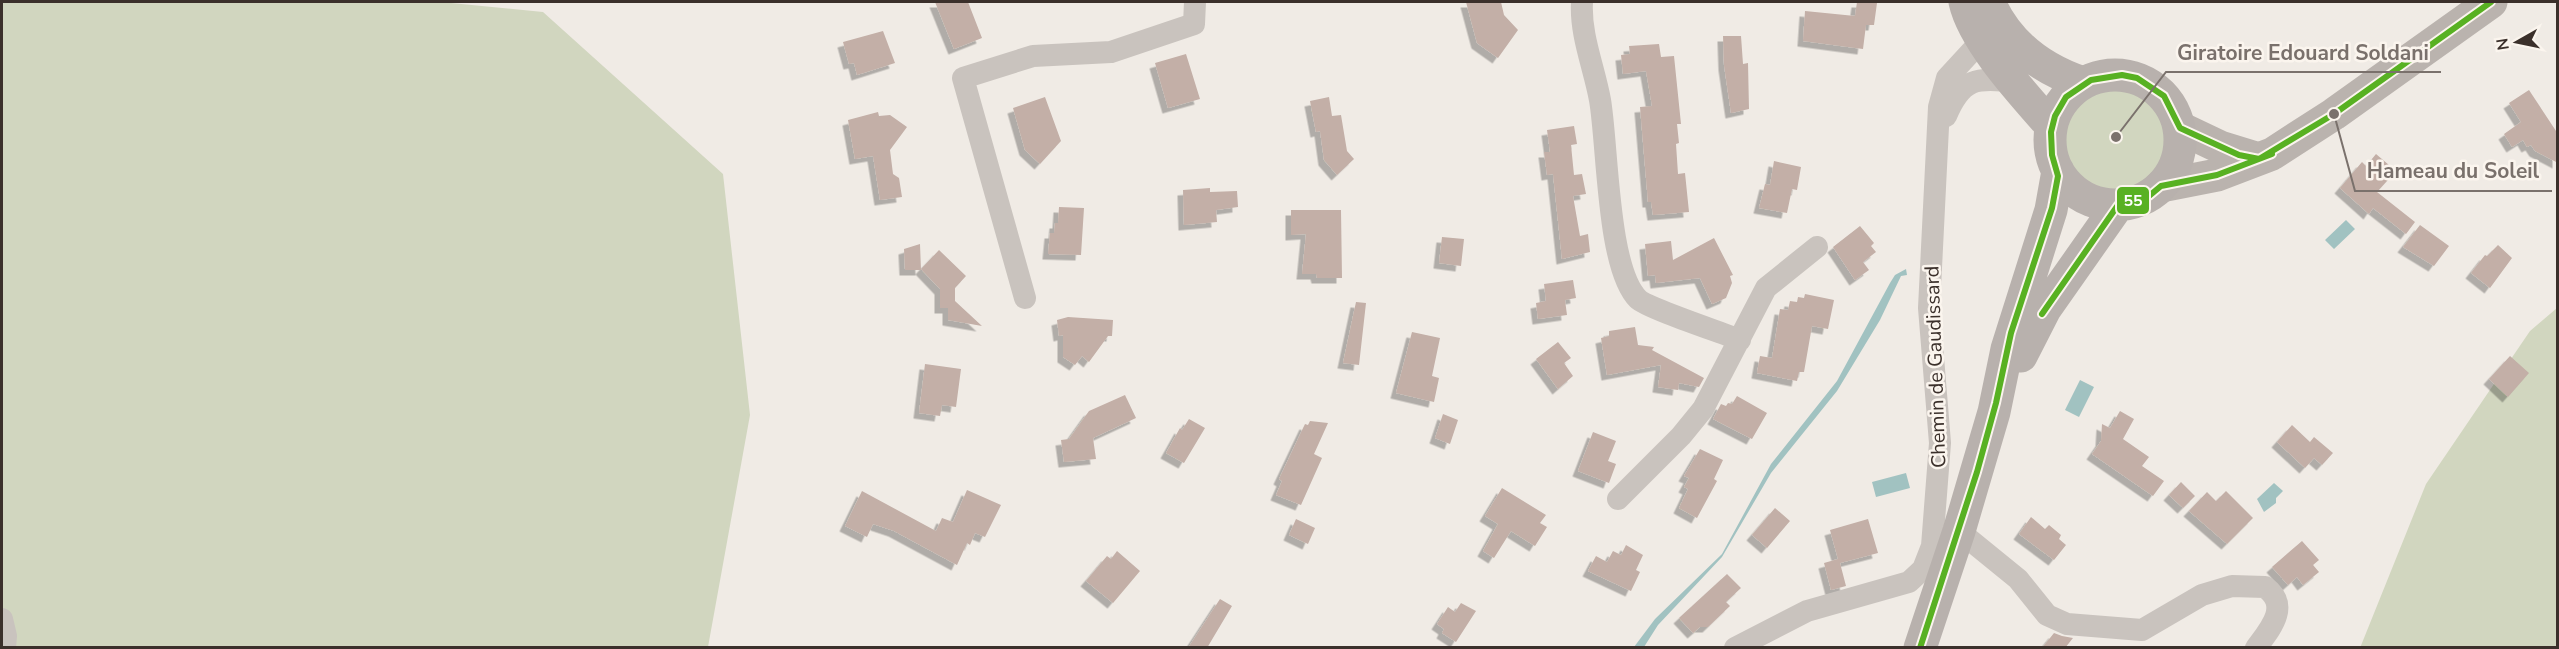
<svg xmlns="http://www.w3.org/2000/svg" width="2559" height="649" font-family="'Nunito Sans',sans-serif">
	<style>
		.green { fill: #d1d6bf }
		.water { fill: #a1c2c1 }
		.building { fill: #c3afa7; filter: url(#shadow) }
		.lines { fill: none; stroke-linecap: round; stroke-linejoin: round }
		.minor { stroke: #c9c3be; stroke-width: 22 }
		.secondary { stroke: #bab3ae; stroke-width: 33 }
		.primary { stroke: #b8b1ad; stroke-width: 33 }
		.bus-1-casing { stroke: #fbf5ee; stroke-width: 10 }
		.bus-1 { stroke: #58b122; stroke-width: 6 }
		.labels { text-anchor: middle; stroke-width: 5; stroke-linejoin: round; paint-order: stroke }
		.street-label { font-size: 20px; fill: #3b302b; stroke: #fbf5ee }
		.leader { fill: none; stroke: #7a716c; stroke-width: 2 }
		.callout-dot { fill: #7a716c; stroke: #fbf5ee; stroke-width: 2 }
		.callout-label { font-size: 21px; text-anchor: middle; font-weight: bold; fill: #7a716c; stroke: #fbf5ee; stroke-width: 5; stroke-linejoin: round; paint-order: stroke }
		.line-badge { stroke: #fbf5ee; stroke-width: 2 }
		.badge-label { font-size: 16px; text-anchor: middle; font-weight: bold; fill: #fff }
	</style>
	<defs>
		<filter id="shadow"><feDropShadow dx="-5.5" dy="5.5" stdDeviation="0" flood-color="#0004"/></filter>
	</defs>
	<rect width="100%" height="100%" fill="#f0ebe5"/>
	<path class="green" d="M2 2H441L543 12 723 174 750 415 708 647H2Z
		M2063 140a53 53 0 1 1 106 0a53 53 0 1 1-106 0Z
		M2557 308V647L2360 648 2426 484 2530 331Z"/>
	<path class="water" d="M2346 220 2355 229 2334 249 2325 240Z
		M1906 269 1907 275 1901 276 1880 320 1837 391 1771 473 1722 557 1658 625 1644 647H1634L1655 619 1722 554 1771 464 1837 381 1890 283 1895 275Z
		M2080 380 2094 387 2079 417 2065 410Z
		M1906 473 1910 488 1876 497 1872 482Z
		M2274 483 2283 491 2276 498V503L2264 512 2257 499Z"/>
	<path class="building" d="M935 2H968L982 38 954 49Z
		M1466 2H1501L1504 15 1518 30 1498 58 1477 43Z
		M1857 2 1877 3 1874 25H1866L1863 49 1803 41 1805 11 1855 16Z
		M883 31 895 63 857 75 854 63 849 64 843 42Z
		M1723 36H1741L1743 64 1748 63 1749 109 1731 113 1724 65Z
		M1659 44 1661 57 1674 56 1681 124H1677L1679 143 1676 144 1678 174 1685 173 1689 212 1653 215 1651 202H1648L1640 107 1652 106 1646 71 1623 74 1621 55 1630 54 1629 46Z
		M1186 54 1200 99 1168 108 1155 63Z
		M2529 90 2558 134V163L2535 151 2531 145 2527 147 2523 140 2512 147 2504 134 2521 122 2509 103Z
		M1045 97 1061 141 1040 164 1025 150 1013 108Z
		M1329 97 1332 116 1341 115 1347 151 1354 159 1337 175 1324 160 1320 131 1316 132 1310 101Z
		M878 112 879 116 890 115 907 127 890 150 893 174 899 178 902 197 880 200 873 156 855 159 848 120Z
		M1574 126 1577 144 1571 145 1574 175 1582 174 1586 194 1573 196 1580 236 1588 234 1590 252 1562 259 1553 174 1547 175 1544 152H1550L1547 130Z
		M2376 154 2396 171 2377 192 2415 222 2406 234 2373 208 2369 214 2340 188 2362 162 2366 166Z
		M1774 161 1801 167 1797 190 1792 189 1787 213 1759 208 1765 184 1770 185Z
		M1210 188V192L1237 191 1238 207 1216 210 1217 222 1184 225 1183 190Z
		M1059 207 1084 208 1081 255 1048 254 1050 233H1054L1055 223H1058Z
		M1291 210H1341L1342 278H1317L1316 274H1302L1306 234 1291 235Z
		M2420 225 2449 246 2434 266 2403 247Z
		M1860 226 1874 243 1871 246 1876 252 1863 262 1869 270 1855 280 1833 247Z
		M1442 237 1464 239 1461 266 1439 263Z
		M1714 238 1733 275 1730 276 1732 283 1726 298 1712 304 1700 278 1656 283 1655 275 1648 276 1645 244 1671 241 1673 260Z
		M920 244 921 270H905L904 249Z
		M2498 245 2512 258 2490 288 2471 273 2485 255 2487 256Z
		M939 250 966 276 955 288V301L982 326 948 320V308H940V289L921 269Z
		M1573 280 1576 298 1565 300 1567 315 1538 319 1536 303 1546 301 1544 284Z
		M1805 294 1834 300 1828 329 1812 326 1804 372H1799L1797 381 1757 373 1760 356 1772 358 1780 309 1788 310 1790 301 1797 302 1798 297 1804 298Z
		M1356 302 1366 303 1359 365 1343 363Z
		M1068 317 1113 320 1112 336H1108L1089 362 1082 356 1075 365 1063 357V335L1059 336 1057 320Z
		M1635 327 1638 345 1654 347 1652 350 1704 378 1699 387 1679 383 1678 390 1658 387 1661 365 1607 375 1601 338 1609 336V331Z
		M1412 332 1440 338 1432 376 1439 378 1434 402 1396 393Z
		M1558 342 1571 358 1564 363 1573 376 1558 389 1536 359Z
		M2510 356 2529 373 2508 397 2489 379Z
		M925 364 961 369 956 407 942 405 940 416 919 413Z
		M1125 395 1136 418 1093 438 1096 459 1064 462 1061 440 1069 439 1089 411Z
		M1737 396 1767 413 1752 439 1713 419 1721 404 1726 406 1728 403 1732 404Z
		M2120 411 2134 419 2123 439 2149 457 2142 466 2164 481 2153 496 2092 454 2101 441 2102 424 2110 428Z
		M1443 414 1458 420 1450 444 1435 438Z
		M1189 419 1205 428 1184 463 1166 453 1180 428 1182 430Z
		M1310 421 1328 423 1314 454 1322 458 1301 505 1276 495 1282 481 1279 479 1305 424 1308 425Z
		M2292 425 2310 442 2314 437 2333 453 2322 465 2314 458 2305 468 2277 442Z
		M1593 432 1616 441 1608 461 1616 464 1609 483 1578 471Z
		M1700 449 1723 460 1714 479 1717 481 1697 518 1679 508 1688 489 1684 487 1689 478 1684 476Z
		M2181 482 2195 496 2183 508 2169 495Z
		M1502 488 1546 515 1540 523 1547 527 1535 546 1511 531 1494 558 1483 551 1498 524 1485 516Z
		M967 490 1001 505 985 537 975 533 970 545 967 543 957 565 894 531 873 524 867 537 845 526 862 491 936 531 942 518 953 522Z
		M2226 491 2253 518 2227 544 2189 511 2207 492 2216 501Z
		M1775 508 1790 521 1767 548 1752 535Z
		M2031 517 2045 529 2049 525 2061 535 2059 539 2066 545 2054 560 2019 534Z
		M1296 519 1315 528 1308 544 1289 535Z
		M1868 519 1878 553 1840 563 1846 586 1831 590 1824 563 1838 559 1830 530Z
		M2302 541 2319 560 2313 565 2319 572 2303 585 2297 577 2288 585 2272 567Z
		M1626 545 1643 555 1636 570 1640 572 1631 591 1588 571 1596 556 1607 562 1613 551 1621 555Z
		M1117 551 1140 571 1113 603 1086 581 1107 556 1111 559Z
		M1727 574 1741 588 1726 602 1730 606 1708 627H1700L1693 633 1679 618Z
		M1220 599 1232 606 1207 648H1188Z
		M1461 603 1476 611 1456 642 1442 633 1444 629 1437 624 1448 607 1455 612Z
		M2054 633 2062 636 2073 638 2065 648H2042Z"/>
	<g class="lines">
		<path class="minor" d="M1582 2C1580 35 1594 67 1600 100 1608 147 1607 268 1638 299 1647 308 1723 333 1740 340
			M1946 116C1962 78 1976 77 2015 82
			M1025 298 963 78 1033 56 1111 52 1194 24 1195 2
			M1618 499 1681 436 1703 409 1766 288 1817 247
			M1959 531 2018 579 2047 615 2067 624 2142 630 2202 595 2232 586 2265 587C2291 606 2270 629 2256 648
			M2 619 6 636 5 648
			M1735 648 1807 611 1909 582 1923 569 1932 546 1940 443 1929 308 1939 107 1947 78 1982 40 1996 41"/>
		<path class="secondary" d="M2180 128 2220 147 2259 159
			M2161 186 2217 175 2272 154 2334 114 2491 2"/>
		<path class="primary" d="M1965 2C1974 42 2024 95 2051 126
			M1989 2C2007 43 2041 69 2083 83
			M2050 140a65 65 0 1 1 130 0a65 65 0 1 1-130 0Z
			M2021 356 2045 309 2118 205
			M1920 648 1959 531 1994 412 2007 349 2051 210 2058 171"/>
		<g class="bus-1-casing">
			<path id="bus-1" d="M2042 314 2118 205 2149 196 2161 186 2217 175 2272 154
				M1920 648 1977 472 1996 403 2011 333 2052 208 2058 176 2052 155 2051 132 2055 116 2066 97 2091 80 2122 75 2137 78 2164 96 2180 128 2239 155 2259 159 2334 114 2491 2"/>
		</g>
		<use href="#bus-1" class="bus-1"/>
	</g>
	<g class="labels">
		<g class="street-label">
			<text transform="translate(1935 367) rotate(-92)" y="7">Chemin de Gaudissard</text>
		</g>
	</g>
	<path class="leader" d="M2116 137L2166 72H2441M2334 114L2355 191H2552"/>
	<g class="callout-dot">
		<circle cx="2116" cy="137" r="6"/>
		<circle cx="2334" cy="114" r="6"/>
	</g>
	<g class="callout-label">
		<text x="2303" y="60">Giratoire Edouard Soldani</text>
		<text x="2453" y="178">Hameau du Soleil</text>
	</g>
	<rect class="line-badge" x="2116" y="186" width="34" height="29" rx="6" fill="#58b122"/>
	<g class="badge-label">
		<text x="2133" y="206">55</text>
	</g>
	<rect width="2559" height="649" fill="none" stroke="#3b302b" stroke-width="6"/>
	<g transform="translate(2517 42) rotate(261)" stroke="#fbf5ee" stroke-width="4.5" paint-order="stroke">
	<path d="M0-4.5L10 22L0 15L-10 22Z" fill="#3b302b"/>
	<text y="-9" font-size="16" font-weight="bold" text-anchor="middle" fill="#3b302b">N</text>
	</g>
</svg>
